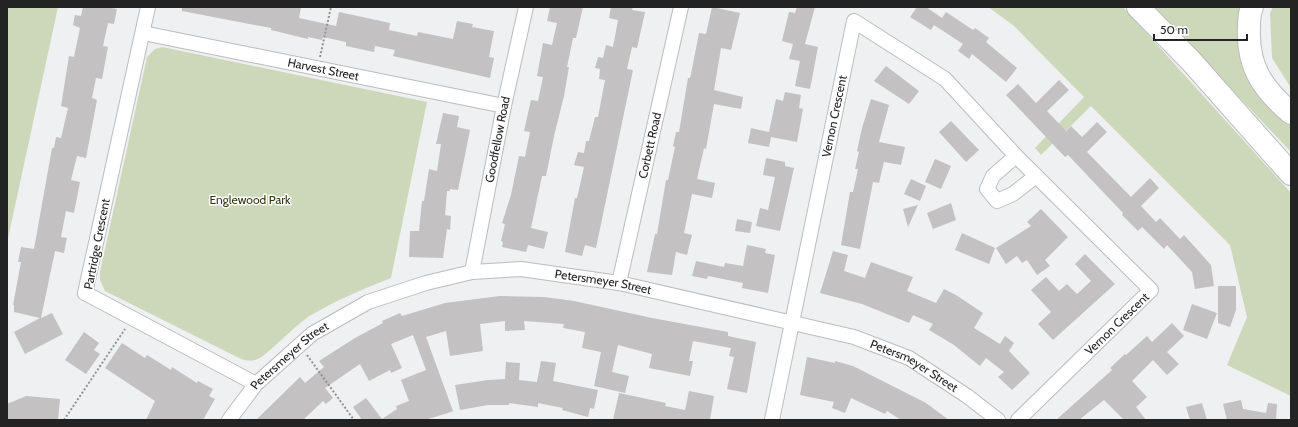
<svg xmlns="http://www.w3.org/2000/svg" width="1298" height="427" font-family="Cabin,sans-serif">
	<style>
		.green { fill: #cdd8ba }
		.building { fill: #c3c1c2 }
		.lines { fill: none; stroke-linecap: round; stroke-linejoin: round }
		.minor-casing { stroke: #babcbd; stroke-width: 16 }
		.motorway-casing { stroke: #babcbd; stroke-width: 24 }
		.path { stroke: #909293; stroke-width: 2; stroke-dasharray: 2 2; stroke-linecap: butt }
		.minor { stroke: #fff; stroke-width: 14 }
		.motorway { stroke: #fff; stroke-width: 22 }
		.labels { text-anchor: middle; stroke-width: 3; stroke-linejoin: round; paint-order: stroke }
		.street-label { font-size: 12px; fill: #232324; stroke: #fff }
		.park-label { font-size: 12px; fill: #2c3a0c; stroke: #fff }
	</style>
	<rect width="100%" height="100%" fill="#eef0f1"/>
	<path class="green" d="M7 7H58L7 243Z
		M988 7H1123L1291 193V396L1227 365 1247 317 1230 245 1091 106 1041 155 1035 148 1084 97 1013 25Z
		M1154 7H1243L1239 41 1291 123V152Z
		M1273 7H1291V88L1272 58 1270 13Z
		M162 47 427 102 391 278C363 289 334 301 308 317 292 329 279 343 264 355 255 362 249 362 239 358L105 291 100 280V272L147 57 155 49Z"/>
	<path class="building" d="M83 7H106L117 9 114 24 108 23 103 46 108 47 102 79 96 78 92 98 97 100 86 158 77 156 71 180 80 182 74 213 66 211 61 237 67 238 64 253 55 251 41 318 52 313 63 334 25 354 14 332 40 318 14 312V305H13L21 262H18L21 247 34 249 52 148H54L56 137 61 138 68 108 61 106 69 56 74 57 80 28 73 25 75 15 81 16Z
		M182 7H301L299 18 336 26 339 12 390 23 389 30 417 36 418 32 453 39 457 21 473 24 472 27 494 31 489 57 494 58 490 78 393 56 395 50 375 46 374 52 346 46V42L323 37 322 40 308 37V39L271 30V28L182 11Z
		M550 7H583L576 38H573L567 67H569L564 96 554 136 546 176H542L531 228 548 232 544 249 528 245 526 252 502 247 503 242 501 241 505 224 502 223 511 195 519 156 525 157 530 132 524 131 531 100 538 101 543 77 537 76 543 43 552 45 557 23 547 21Z
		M611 7H633L632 10 645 12 637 48 632 47 627 69 633 70 596 248 585 245 582 256 565 252 575 198H577L584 167 574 165 578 152 584 153 586 141H589L595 117H598L605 80 599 79 600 69 595 68 598 57 603 58 606 45 613 47 618 20 609 18Z
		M712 7 740 13 731 50 721 48 714 90 743 97 741 109 714 104 706 149 704 148 697 179 715 183 712 198 692 194 684 233 692 235 687 255 676 252 672 275 647 272 655 234H657L666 180H668L675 147 673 146 676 132H679L688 78H690L691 74 699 33 706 34Z
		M797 7H815L805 44 818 47 810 89 795 86 800 61 789 59 793 44 782 41 789 12 795 13Z
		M917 7H926L942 18 946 12 973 30 975 28 989 38 986 42 1017 68 1006 82 972 54 969 59 958 51 963 44 934 25 931 30 910 17Z
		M886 66 919 91 909 104 874 81Z
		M1059 80 1069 90 1047 111 1066 131 1071 126 1082 137 1097 122 1107 132 1087 152 1131 197 1150 178 1159 188 1141 206 1156 222 1160 218 1180 239 1184 235 1211 265 1214 286 1195 289 1192 272 1167 245 1164 249 1142 227 1138 231 1122 215 1123 213 1068 155 1065 157 1006 95 1018 84 1036 103Z
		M785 92 801 95 799 108 803 109 797 142 771 137 769 147 748 143 751 128 769 132 776 99 783 101Z
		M871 99 889 105 879 142 905 147 901 165 884 162 879 183 873 182 860 249 841 245 850 192H853L858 169H855L859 152 857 151 862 128Z
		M443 113 459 116 457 127 470 130 458 190 450 189V191H447L445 215 451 216 450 230 447 229 443 258 409 257 410 231H419L422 201H424L429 169 437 171 441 144H436Z
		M951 121 979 150 966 162 939 132Z
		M766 158 785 162V166L794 168 780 231 756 226 760 208 768 210 775 177 763 175Z
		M935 159 951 166 941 189 925 182Z
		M911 179 926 186 920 201 904 194Z
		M951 203 956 220 933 229 927 213Z
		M918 205 908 227 903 209Z
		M1041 209 1068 237 1045 260 1050 266 1037 275 1027 260 1022 263 1017 256 1006 264 996 248 1031 226 1027 222Z
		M737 219 752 222 750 233 735 231Z
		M962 233 995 248 989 264 955 250Z
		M747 245 766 249 765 253 775 255 768 293 742 288 743 283 708 276 707 279 692 276 696 261 724 267 725 263 743 266Z
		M833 251 848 255 844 271 865 278 871 262 913 277 907 291 936 303 944 289 956 295 983 313 974 328 1000 344 1005 336 1014 343 1009 351 1030 373 1012 390 998 377 1004 372 986 358 980 366 970 358 954 345 929 330 933 324 913 315 909 323 862 304 820 293Z
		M1085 254 1115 284 1053 340 1038 324 1051 312 1031 290 1046 277 1059 291 1067 284 1077 294 1091 281 1075 264Z
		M1218 286H1236V310L1230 327 1218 323Z
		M500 296 544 297 574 301 652 318 728 332V336L756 342 747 393 727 389 734 357 729 356 731 348 693 341 689 361H693L690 376 649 368 652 354 618 345 612 372 629 376 625 393 594 386 601 352 582 348 585 332 563 328 564 324 524 321 525 330 505 331V321L480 324 483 351 450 356 446 331 426 337 453 411 451 412 425 420H362L353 407 366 398 382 419 397 409 396 406 409 401 401 380 426 370 413 335 391 344 402 368 391 373 390 370 369 381 360 364 325 388 333 398 326 404 323 401 303 420H256L300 377 305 383 324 367 319 361 355 338 383 323 382 321 400 313 402 316 445 303Z
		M1192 304 1217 313 1207 339 1183 330Z
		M1172 323 1184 336 1167 352 1179 364 1167 375 1153 360 1132 381 1147 397 1136 407 1146 420H1124L1104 400 1079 420H1056L1112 370 1110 368 1125 354 1126 355 1147 336 1152 342Z
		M84 332 99 343 94 350 100 354 86 374 65 360Z
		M122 343 145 358 147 355 171 370 172 367 197 383 198 381 213 389 209 396 215 399 203 420H146L155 401 105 368Z
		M807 357 835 363V361L853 366 926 403 949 420H901L887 411 885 414 851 398 845 413 832 408 834 402 800 395Z
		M541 361 556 363 553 381 598 390 594 409 590 408 588 417 562 410 563 408 538 403V407L509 403V405H488L460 410 455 385 488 380 505 379 506 362 520 363 519 380 537 382Z
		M689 391 714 396 710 420H613L619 393 666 403 665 406 685 410Z
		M26 396 60 399 58 420H7V404Z
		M1241 400 1243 409 1266 413 1268 403 1277 404 1276 420H1227L1223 404Z
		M1202 403 1207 420H1190L1186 407Z"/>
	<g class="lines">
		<g class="minor-casing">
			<g id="minor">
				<path d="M148 7 85 293 256 384"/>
				<path id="s1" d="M143 33 504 106"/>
				<path d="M1016 156 993 176 987 189 997 201 1013 194 1036 176"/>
				<path id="s2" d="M472 272 504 106 526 7"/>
				<path id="s3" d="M619 283 681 7"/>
				<path id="s4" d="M229 420 256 384 312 334 368 302 426 283 472 272 521 269 619 283 854 337 909 358 967 396 998 420"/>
				<path id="s5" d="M772 420 854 21 945 79 1016 156 1151 290 1018 420"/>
			</g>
		</g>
		<g class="motorway-casing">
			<path id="motorway" d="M1138 7 1191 61 1291 174
				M1252 7C1249 14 1249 21 1249 28 1247 67 1263 89 1291 113"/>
		</g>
		<path class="path" d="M320 57 331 7
			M307 355 354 420
			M64 420 125 329"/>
		<use href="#minor" class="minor"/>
		<use href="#motorway" class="motorway"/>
	</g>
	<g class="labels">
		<g class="street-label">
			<text dy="4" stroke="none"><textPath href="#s1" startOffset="184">Harvest Street</textPath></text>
			<text dy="4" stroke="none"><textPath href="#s5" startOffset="310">Vernon Crescent</textPath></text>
			<text dy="4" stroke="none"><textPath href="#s2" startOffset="135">Goodfellow Road</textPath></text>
			<text dy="4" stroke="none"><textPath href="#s3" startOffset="141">Corbett Road</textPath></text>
			<text transform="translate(97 244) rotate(-79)" y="4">Partridge Crescent</text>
			<text dy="4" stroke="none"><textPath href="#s4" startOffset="425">Petersmeyer Street</textPath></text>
			<text transform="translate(1117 324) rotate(-44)" y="4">Vernon Crescent</text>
			<text dy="4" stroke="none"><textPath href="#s4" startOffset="89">Petersmeyer Street</textPath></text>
			<text dy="4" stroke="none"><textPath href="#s4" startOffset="749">Petersmeyer Street</textPath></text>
		</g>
		<g class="park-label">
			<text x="250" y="204">Englewood Park</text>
		</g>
	</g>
	<rect width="1298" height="427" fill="none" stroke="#232324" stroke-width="16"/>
	<path d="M1154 34v6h93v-6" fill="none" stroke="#232324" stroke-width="2"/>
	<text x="1160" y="34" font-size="12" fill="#232324" stroke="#ffffff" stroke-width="3" paint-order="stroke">50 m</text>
</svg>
